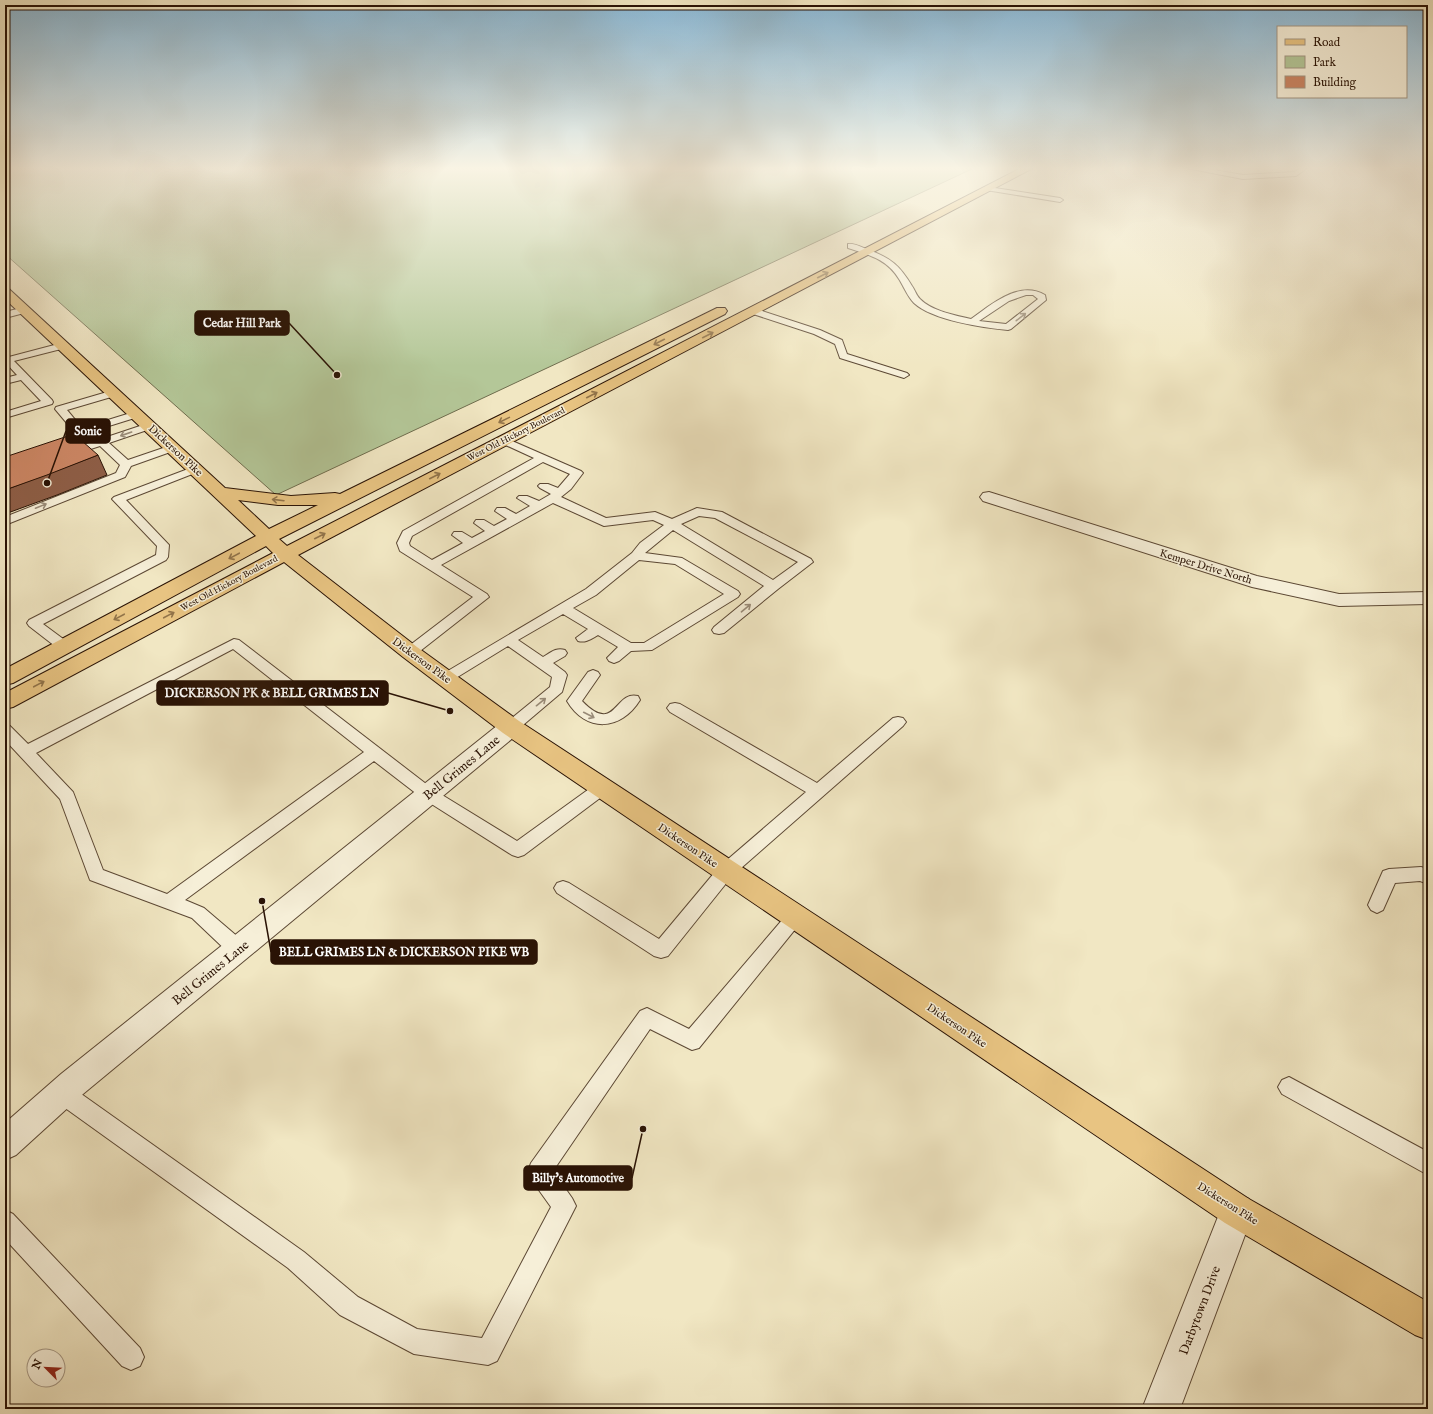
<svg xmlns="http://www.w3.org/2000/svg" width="1433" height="1414" font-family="'IM FELL English',serif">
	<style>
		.green { fill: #b4c798; stroke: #6f6d4e }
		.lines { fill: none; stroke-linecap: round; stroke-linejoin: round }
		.service-casing { stroke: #5c4834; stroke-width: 2 }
		.minor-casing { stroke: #5c4834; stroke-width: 2 }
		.primary-casing { stroke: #2a1305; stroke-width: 2 }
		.service { fill: #f6efd8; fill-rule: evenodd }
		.minor { fill: #f6efd8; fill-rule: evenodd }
		.primary { fill: #e8c482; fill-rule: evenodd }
		.shaded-wall { fill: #8e5e46; stroke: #2a1305 }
		.building { fill: #cb8664; stroke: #2a1305 }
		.oneway { stroke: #92744a }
		.oneway2 { stroke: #9a8c79 }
		.labels { text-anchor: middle; stroke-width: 3; stroke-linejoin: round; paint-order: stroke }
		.far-street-label { font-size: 9px; fill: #2a1305; stroke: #f6efd8 }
		.street-label { font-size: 11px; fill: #2a1305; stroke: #f6efd8 }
		.near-street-label { font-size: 13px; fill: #2a1305; stroke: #f6efd8 }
		.leader { fill: none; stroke: #2a1305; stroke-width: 1.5 }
		.callout-dot { fill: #2a1305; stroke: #f6efd8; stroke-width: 1.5 }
		.callout { fill: #2a1305; stroke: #2a1305; stroke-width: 1.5 }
		.callout-label { font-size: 12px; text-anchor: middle; font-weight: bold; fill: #fff }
	</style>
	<rect width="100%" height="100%" fill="#f1e7c3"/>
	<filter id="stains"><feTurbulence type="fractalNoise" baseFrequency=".005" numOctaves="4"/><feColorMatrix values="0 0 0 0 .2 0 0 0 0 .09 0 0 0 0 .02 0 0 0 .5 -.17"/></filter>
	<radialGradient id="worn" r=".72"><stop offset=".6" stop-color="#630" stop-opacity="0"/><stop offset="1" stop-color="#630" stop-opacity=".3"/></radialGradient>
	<path class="green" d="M5 168H974L276 495 5 254Z"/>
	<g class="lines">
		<g class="service-casing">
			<path id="service" d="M1186 168H1202L1243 175 1294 172 1300 168H1307L1296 176 1243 179Z
				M988 187 1060 198 1063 200 1060 202 986 190V188Z
				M848 244C855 243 863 248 869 250 891 258 900 266 912 286 915 290 916 295 920 299 932 311 954 315 971 319 992 304 1019 280 1045 295L1046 300 1011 329 1008 330C984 328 932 320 914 303 908 297 904 287 899 279 887 259 869 255 848 248ZM1026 295H1033L1038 299 1006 324 979 321 1009 301Z
				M25 307 29 310 28 312 5 318V312Z
				M753 308 820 330 842 340 847 354 907 373 909 375 904 378 840 358 835 344 814 334 750 313 749 311Z
				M62 343 65 344 67 346 65 348 14 361 52 400 53 402 52 404 5 418V412L41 401 21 380 5 384V378L17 375 5 362V358Z
				M114 390 119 393 118 395 67 410 82 428 137 411 141 412 142 414 141 416 80 435 76 434 55 409 56 407Z
				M149 423 153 424 154 426 153 428 109 443 128 460 172 445 177 448 176 450 131 466 125 477 5 525V517L116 473 120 465 100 446 69 456 65 455 64 453 65 451Z
				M503 437 581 471 583 473 571 489 561 497 606 518 655 512 672 519 697 508 722 512 811 559 813 562 778 589 724 633 719 634 714 633 712 630 714 627 764 586 673 530 645 553 682 558 738 591 740 594 738 597 652 650 631 651 619 661 614 663 609 661 607 658 618 647 598 635C591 639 586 643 578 641L576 638 588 629 563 614 518 640 543 657C550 653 556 647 565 650L567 653 565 656 553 663 565 672 567 675 562 692 516 731 511 732 506 731 503 727 506 723 550 687 552 677 508 646 451 681 446 683 441 681 439 678 441 675 586 589 632 553 640 543 664 525 653 520 604 526 553 503 441 565 487 594 489 597 415 655 410 657 405 655 403 652 405 649 473 597 400 551 397 543 403 531 534 458 499 442 498 440 499 438ZM543 462 570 474 558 488 548 484H540L538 486 540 488 551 494 539 501 527 496H519L517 498 530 506 516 514 505 508H497L495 511 507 519 494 526 484 520H476L474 523 485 531 472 538 462 532H454L452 535 463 543 432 560 410 546 409 543 412 536ZM699 516 715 518 798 562 773 580 681 524ZM639 560 675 564 724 594 644 643H631L573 608 596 595Z
				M196 466 200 467 202 469 200 471 126 500 169 545 168 557 166 560 43 624 70 644 72 647 70 650 65 651 60 650 29 626 27 623 29 620 156 555 157 546 112 499 114 497Z
				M234 639 239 640 434 790 517 841 596 784 602 782 608 784 610 788 608 792 524 855 518 857 512 855 422 798 374 761 185 900 204 908 245 943 247 949 245 955 238 957 231 955 192 918 90 880 60 799 5 740V725L10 726 28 744ZM233 649 364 752 167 894 103 870 73 792 36 753Z
				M593 670 598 672 600 675 582 701C616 736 614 690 638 696L640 700C621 731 586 733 567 701L588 672Z
				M675 703 680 704 817 783 893 718 898 717 903 718 906 722 903 726 732 876 668 956 661 958 654 956 557 893 554 888 557 883 563 881 569 883 659 939 720 866 806 792 670 712 667 708 670 704Z
				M1421 867 1428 869V884L1420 881 1395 883 1383 910 1377 913 1371 910 1368 905 1383 871 1389 869Z
				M795 909 801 912 804 917 801 922 699 1048 692 1050 650 1029 553 1171 572 1198 576 1206 497 1361 488 1365 414 1354 340 1315 288 1268 54 1100 51 1093 54 1086 62 1083 70 1086 304 1252 358 1297 417 1329 482 1338 551 1207 531 1179 528 1171 531 1163 640 1011 647 1008 689 1029 789 912Z
				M1289 1077 1428 1152V1175L1282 1094 1278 1087 1282 1080Z
				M5 1210 13 1214 140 1348 144 1357 140 1366 131 1370 122 1366 5 1239Z"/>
		</g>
		<g class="minor-casing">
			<path id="minor" d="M989 492 1257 576 1339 594 1428 592V604L1339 606 1252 587 983 501 980 497 983 493Z
				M511 719 519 721 522 727 519 733 83 1094 16 1155 5 1160V1123L61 1074 503 721Z
				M1237 1194 1249 1199 1254 1211 1180 1409H1142L1225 1199Z"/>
		</g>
		<g class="primary-casing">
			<path id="primary" d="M1021 168H1033L298 555 417 647 519 721 1249 1199 1428 1302V1340L1415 1335 1225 1223 503 733 403 657 284 562 13 707 5 709V693L273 553 266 546 13 683 5 685V669L256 536 5 299V288L9 289 225 488 291 496 335 493 340 494 717 308H725L727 311 725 314 279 539 287 546ZM238 500 278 505H318L269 529Z"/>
		</g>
		<use href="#service" class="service"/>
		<use href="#minor" class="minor"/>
		<use href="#primary" class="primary"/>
	</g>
	<path class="shaded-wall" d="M98 455 107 475 57 495 5 514V490Z"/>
	<path class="building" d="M74 434 98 455 47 475 5 490V457Z"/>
	<defs><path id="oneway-shaft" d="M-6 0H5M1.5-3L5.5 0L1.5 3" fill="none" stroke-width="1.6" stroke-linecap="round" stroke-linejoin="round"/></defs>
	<g class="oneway">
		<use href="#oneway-shaft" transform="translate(823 275) rotate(-27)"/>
		<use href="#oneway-shaft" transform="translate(708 335) rotate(-27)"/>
		<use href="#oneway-shaft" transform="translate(659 342) rotate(153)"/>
		<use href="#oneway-shaft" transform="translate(592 395) rotate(-27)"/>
		<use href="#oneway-shaft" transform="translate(504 420) rotate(154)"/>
		<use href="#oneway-shaft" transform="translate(435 476) rotate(-27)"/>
		<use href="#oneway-shaft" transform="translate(278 500) rotate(-173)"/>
		<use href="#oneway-shaft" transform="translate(320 536) rotate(-27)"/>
		<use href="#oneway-shaft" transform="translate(234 556) rotate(152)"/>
		<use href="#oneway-shaft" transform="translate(169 615) rotate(-28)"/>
		<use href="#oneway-shaft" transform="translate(119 617) rotate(152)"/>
		<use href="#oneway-shaft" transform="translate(39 684) rotate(-28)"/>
	</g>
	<g class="oneway2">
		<use href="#oneway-shaft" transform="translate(1021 317) rotate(-38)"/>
		<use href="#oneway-shaft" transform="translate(126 434) rotate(161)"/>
		<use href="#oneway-shaft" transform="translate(41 506) rotate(-22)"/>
		<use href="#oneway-shaft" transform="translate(746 608) rotate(-40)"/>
		<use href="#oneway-shaft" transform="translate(541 702) rotate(-39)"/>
		<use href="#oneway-shaft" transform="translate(589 715) rotate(27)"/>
	</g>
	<linearGradient id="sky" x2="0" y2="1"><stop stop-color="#89b8d6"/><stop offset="0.46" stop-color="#f9f4e4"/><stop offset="1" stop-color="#f9f4e4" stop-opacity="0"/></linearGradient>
	<rect width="1433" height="366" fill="url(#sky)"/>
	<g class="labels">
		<g class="far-street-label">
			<text transform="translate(516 434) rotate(-27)" y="3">West Old Hickory Boulevard</text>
			<text transform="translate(229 583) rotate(-28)" y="3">West Old Hickory Boulevard</text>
		</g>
		<g class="street-label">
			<text transform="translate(176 450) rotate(43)" y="4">Dickerson Pike</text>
			<text transform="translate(1206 566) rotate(17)" y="4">Kemper Drive North</text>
			<text transform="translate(422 660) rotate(36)" y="4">Dickerson Pike</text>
			<text transform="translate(688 845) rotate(34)" y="4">Dickerson Pike</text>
			<text transform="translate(957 1025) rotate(34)" y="4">Dickerson Pike</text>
			<text transform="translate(1228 1203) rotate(32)" y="4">Dickerson Pike</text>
		</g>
		<g class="near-street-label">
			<text transform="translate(461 767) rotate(-39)" y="5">Bell Grimes Lane</text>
			<text transform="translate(210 972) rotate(-39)" y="5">Bell Grimes Lane</text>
			<text transform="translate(1199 1310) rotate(-69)" y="5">Darbytown Drive</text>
		</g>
	</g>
	<path class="leader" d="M337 375L289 323M47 483L66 431M450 711L388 693M262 901L271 952M643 1129L632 1178"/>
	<g class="callout-dot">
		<circle cx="337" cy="375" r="4"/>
		<circle cx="47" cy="483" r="4"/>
		<circle cx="450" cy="711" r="4"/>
		<circle cx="262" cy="901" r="4"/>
		<circle cx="643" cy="1129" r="4"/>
	</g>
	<g class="callout">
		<rect x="195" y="311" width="94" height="24" rx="4"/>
		<rect x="66" y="419" width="44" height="24" rx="4"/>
		<rect x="157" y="681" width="231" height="24" rx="4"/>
		<rect x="271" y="940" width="266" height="24" rx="4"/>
		<rect x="524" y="1166" width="108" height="24" rx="4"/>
	</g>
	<g class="callout-label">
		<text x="242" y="327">Cedar Hill Park</text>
		<text x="88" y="435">Sonic</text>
		<text x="272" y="697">DICKERSON PK &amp; BELL GRIMES LN</text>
		<text x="404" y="956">BELL GRIMES LN &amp; DICKERSON PIKE WB</text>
		<text x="578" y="1182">Billy's Automotive</text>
	</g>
	<rect width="1433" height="1414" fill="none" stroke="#f1e7c3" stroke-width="20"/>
	<rect x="6" y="6" width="1421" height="1402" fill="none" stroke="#2a1305" stroke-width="2"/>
	<rect x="10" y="10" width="1413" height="1394" fill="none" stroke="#2a1305"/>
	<rect x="1277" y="26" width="130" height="72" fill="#f6efd8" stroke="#a49784"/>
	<rect x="1285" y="39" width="20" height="6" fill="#e8c482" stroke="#a49784"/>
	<text x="1313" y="46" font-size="12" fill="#2a1305">Road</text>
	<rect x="1285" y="56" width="20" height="12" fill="#b4c798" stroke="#a49784"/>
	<text x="1313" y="66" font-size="12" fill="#2a1305">Park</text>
	<rect x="1285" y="76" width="20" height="12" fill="#cb8664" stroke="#a49784"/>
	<text x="1313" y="86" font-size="12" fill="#2a1305">Building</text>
	<g transform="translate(46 1368) rotate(294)"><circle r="19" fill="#f6efd8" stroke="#a49784"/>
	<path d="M0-3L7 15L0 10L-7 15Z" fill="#8f2418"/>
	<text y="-6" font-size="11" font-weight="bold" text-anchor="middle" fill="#2a1305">N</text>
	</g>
	<rect width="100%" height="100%" filter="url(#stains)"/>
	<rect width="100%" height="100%" fill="url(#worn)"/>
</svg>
